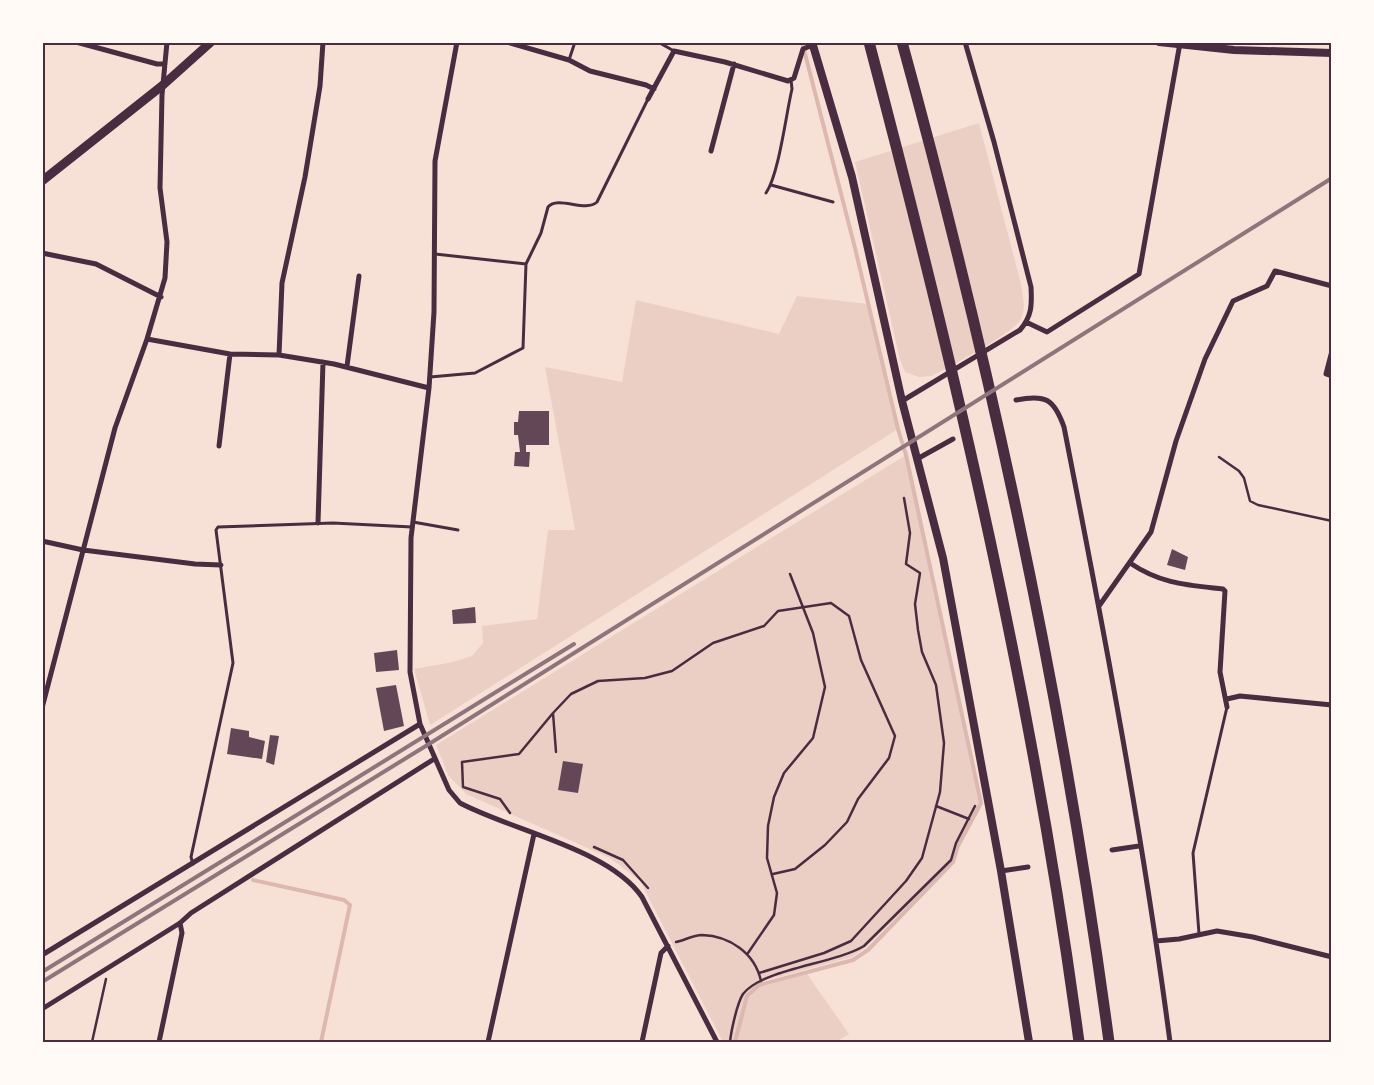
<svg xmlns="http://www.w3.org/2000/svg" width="1374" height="1085" font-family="Lato,sans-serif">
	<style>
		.green { fill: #ebcfc5 }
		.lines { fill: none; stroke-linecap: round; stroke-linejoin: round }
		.stream { stroke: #dcb8b0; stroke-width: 4 }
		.building { fill: #644757 }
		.path { stroke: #4a2c40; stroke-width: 2.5 }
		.service { stroke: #4a2c40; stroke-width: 3 }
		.minor { stroke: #4a2c40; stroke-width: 5 }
		.tertiary { stroke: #4a2c40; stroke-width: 8 }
		.primary { stroke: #4a2c40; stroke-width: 9 }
		.motorway { stroke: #4a2c40; stroke-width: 11 }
		.rail { stroke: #8f747c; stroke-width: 4 }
		.neatline { fill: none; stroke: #4a2c40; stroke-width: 2 }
	</style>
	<rect width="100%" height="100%" fill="#f7e1d7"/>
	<path class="green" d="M979 123 1021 284C1023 296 1026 308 1021 319 1013 334 950 366 932 376L919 377 905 372 900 360 855 162Z
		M797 296 868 304 898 429 430 725 414 669 453 662 472 656 483 643 482 626 537 619 548 530H575L545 367 622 382 636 300 779 334Z
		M906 455 981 803 958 846 953 862 865 948 852 957 763 981 764 986 807 974 849 1034 836 1042H723L640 881 610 858 466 794 448 775 436 745Z"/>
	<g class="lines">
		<path class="stream" d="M253 880 344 900 350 905 321 1042
			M735 1042 747 996 759 985 853 960 868 950 953 862 958 846 981 803 906 455 898 429 855 248 802 42"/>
	</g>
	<path class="building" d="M519 411H549V445H526V452H530L529 467 514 466 515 452H520L518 435H514V422H518Z
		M1172 549 1188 557 1185 570 1167 565Z
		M475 607 476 623 453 624 452 610Z
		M397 650 399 670 376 672 374 653Z
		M396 685 404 726 384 731 376 688Z
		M231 728 249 731V737L265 741 262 759 227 754Z
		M270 735 279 736 274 765 266 762Z
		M563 761 583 764 578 793 558 790Z"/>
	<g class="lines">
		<path class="path" d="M1219 457 1239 471 1244 478 1250 501 1258 505 1332 521
			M556 752 553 713 571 694 598 681 645 678 672 671 713 643 764 626 778 611 831 603 849 616 861 660 895 736 889 758 858 799 847 822 825 845 795 869 773 874
			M936 806 969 819
			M510 813 500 799 463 787 462 762 519 754 553 713
			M594 847 623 860 648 888
			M676 942C683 941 693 935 702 935 730 936 755 953 761 981
			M748 953 774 915 777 893 767 858 768 826 774 797 784 773 813 738 825 687 813 633 790 574
			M759 973 824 953 851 941 906 881 922 858 940 792 944 743 936 685 922 652 918 630 915 604 920 573 906 564 910 533 904 498
			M92 1042 106 979
			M730 1042C731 1032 737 1003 743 994 762 969 834 964 864 946L951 860 956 843 975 806"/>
		<path class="service" d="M658 42 674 51
			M569 60 575 42
			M771 185 833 202
			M766 193C779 174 786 114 792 89L791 80
			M435 254 526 264
			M430 377 475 373 523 348 526 264 541 233 548 207C558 195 585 213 597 202L648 99
			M413 522 458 530
			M193 864 191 857 233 663 216 530 218 527 333 523 412 527
			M1199 934 1193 853 1227 707"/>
		<path class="minor" d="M76 42 157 64H165
			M457 42 435 161 434 312 429 388 411 538 410 672 420 724 449 790 460 803C513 831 609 849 642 897L717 1042
			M507 42 569 60 590 71 646 85 654 89
			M648 99 674 51 725 62 788 81 794 78 803 49 813 45
			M711 151 734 64
			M42 253 96 264 161 297
			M1026 322 1047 332 1139 274 1180 43
			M147 339 230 354 279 355 334 364 429 388
			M1332 351 1326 374 1332 376
			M279 355 282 283 305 177 320 86 323 42
			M347 366 359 276
			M1016 400C1046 394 1054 399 1064 427 1104 631 1143 836 1170 1042
			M902 401 1020 330C1032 316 1032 305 1031 287L994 142 965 42
			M219 446 230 354
			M917 459 953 439
			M318 523 323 362
			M42 541 83 550 195 564 221 565
			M1130 563C1161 584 1187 585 1223 589L1225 591 1220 672 1227 707
			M1099 606 1151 532 1176 441 1205 359 1233 301 1267 286 1275 271 1332 286
			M1227 699 1240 696 1332 705
			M42 708 115 428 147 339 165 278 167 242 160 188 162 95 167 42
			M1112 850 1139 846
			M1001 871 1028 867
			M1156 941 1179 939 1217 931 1253 937 1332 957
			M42 955 420 724
			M42 1009 180 923 191 913 434 759
			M159 1042 182 933 180 923
			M488 1042 534 834
			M642 1042 661 953 668 946"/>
		<path class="tertiary" d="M812 42 852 177 902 401 943 558 1001 871 1029 1042
			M1159 42 1234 50 1332 53"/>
		<path class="primary" d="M42 181 163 85 211 42"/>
		<path class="motorway" d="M869 42C956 372 1034 704 1079 1042
			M902 42C992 370 1064 705 1109 1042"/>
		<path class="rail" d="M42 972 574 644
			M42 982 429 744 1332 178"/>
	</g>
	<rect width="1374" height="1085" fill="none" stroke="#fffaf5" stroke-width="88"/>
	<rect x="44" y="44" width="1286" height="997" class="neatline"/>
</svg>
